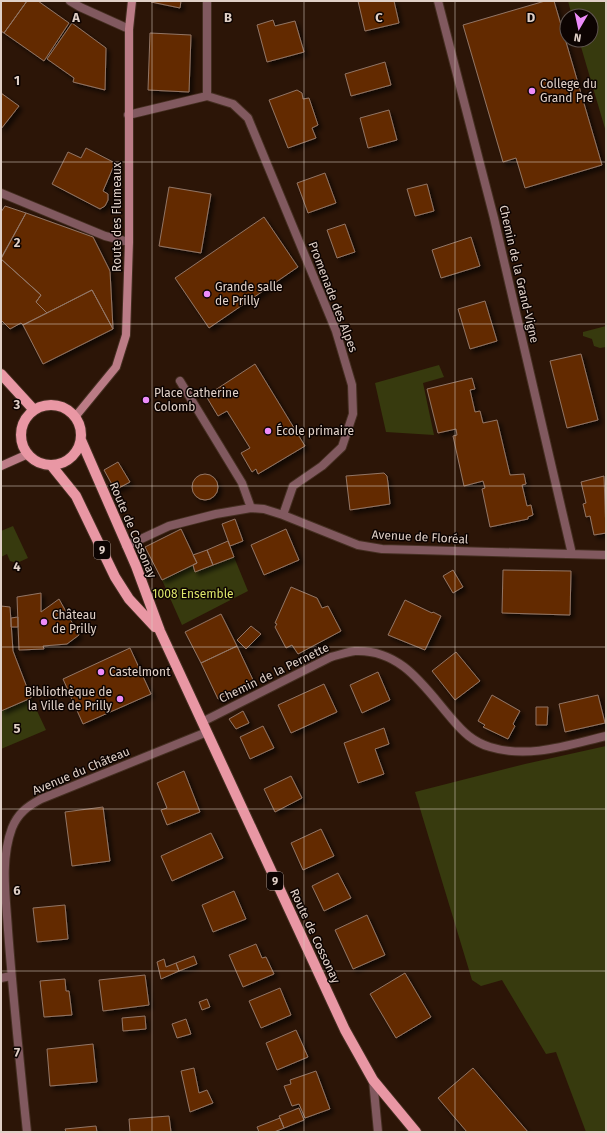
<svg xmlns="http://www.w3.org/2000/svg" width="607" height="1133" font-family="'Fira Sans',sans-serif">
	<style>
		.green { fill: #373a0e }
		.building { fill: #642c01; stroke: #927565; filter: url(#shadow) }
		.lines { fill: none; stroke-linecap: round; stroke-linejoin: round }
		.street-casing { stroke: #452f22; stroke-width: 10 }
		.secondary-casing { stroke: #452f22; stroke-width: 10 }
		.primary-casing { stroke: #452f22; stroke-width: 12 }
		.street { stroke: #81595f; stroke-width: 8 }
		.secondary { stroke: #bb7c86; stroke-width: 8 }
		.primary { stroke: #e997a4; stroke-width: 10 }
		.grid { fill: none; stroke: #e0d0c7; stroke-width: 1; stroke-opacity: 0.55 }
		.poi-dot { fill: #ed8cfa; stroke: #0d0402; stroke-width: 1.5 }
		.labels { text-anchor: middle; stroke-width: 3; stroke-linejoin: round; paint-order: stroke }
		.shield { fill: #0d0402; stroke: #a1938c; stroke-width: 1 }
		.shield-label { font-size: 11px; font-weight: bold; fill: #e0d0c7 }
		.poi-label { font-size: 12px; fill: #e0d0c7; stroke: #0d0402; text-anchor: start }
		.street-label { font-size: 12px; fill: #e0d0c7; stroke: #0d0402 }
		.park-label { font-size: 12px; fill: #dce569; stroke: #0d0402 }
		.grid-label { font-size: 13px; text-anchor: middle; font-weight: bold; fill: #e0d0c7; stroke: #0d0402; stroke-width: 3; stroke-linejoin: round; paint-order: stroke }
	</style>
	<defs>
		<filter id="shadow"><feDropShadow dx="3.5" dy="3.5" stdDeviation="2" flood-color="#0009"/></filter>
	</defs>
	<rect width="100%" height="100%" fill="#2c1507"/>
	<path class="green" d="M568 1H606V132L579 40H591V16H572Z
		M606 326V347L600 348 594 346 592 339 583 336V332Z
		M439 365 444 377 423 383 434 435 386 432 375 383Z
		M13 526 28 558 17 563 10 561 7 554 1 557V531Z
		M234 557 248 591 182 625 162 580 193 565 196 571Z
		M31 698 46 730 1 749V711Z
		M606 746V1132H586L556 1052 546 1054 502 980 481 986 472 980 415 792 525 764Z"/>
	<path class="building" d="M1 1H27L4 33 1 31Z
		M27 1H38L69 23 44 61 4 33Z
		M151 1H181L180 8 151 2Z
		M358 1H394L399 23 365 31Z
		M545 1H554L602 165 525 188 516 158 503 162 463 25Z
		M273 20 275 26 295 21 304 52 267 62 257 25Z
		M72 23 106 48 105 90 73 82 74 78 47 59Z
		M150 33 191 35 189 92 148 90Z
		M385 62 391 85 351 96 345 74Z
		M297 90 302 93 303 99 309 98 318 125 312 128 316 138 288 148 269 100Z
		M1 93 19 106 1 129Z
		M389 110 397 140 368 148 360 118Z
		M86 148 115 163 103 191 108 194V200L105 206 100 209 52 184 68 152 81 158Z
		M325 173 336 203 308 213 297 183Z
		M427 184 434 211 415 216 407 189Z
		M169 187 211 194 201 253 159 246Z
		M5 206 26 213 1 258V212Z
		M26 213 93 237 110 271 113 329 92 290 47 313 36 302 41 295 1 259Z
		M264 217 298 267 209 328 175 278Z
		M345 224 355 252 337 258 327 230Z
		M471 237 480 266 441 278 432 250Z
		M1 259 41 295 36 302 47 313 23 325 21 323 10 329 1 320Z
		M92 290 113 329 43 364 23 325Z
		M485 301 497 341 470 349 458 309Z
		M581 354 598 420 567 428 550 361Z
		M255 364 305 446 258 474 256 469 252 472 241 453 250 448 227 411 218 416 206 396Z
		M472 378 475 389 470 390 475 412 480 411 483 423 497 420 510 475 524 474 526 484 522 485 527 506 531 505 533 515 528 517V519L490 527 482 489 485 488 483 481 464 486 453 436 457 435 456 429 438 433 427 389Z
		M118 462 130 482 115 490 104 470Z
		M384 473 387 476 388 483 390 504 350 510 346 476Z
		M192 487a13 13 0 1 1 26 0a13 13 0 1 1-26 0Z
		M604 476 606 533 594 535 590 516 586 517 583 504 586 503 581 482Z
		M235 519 243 541 230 546 222 524Z
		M181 529 197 563 162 580 145 547Z
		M286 529 299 560 264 575 251 545Z
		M228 541 234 557 213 565 207 550Z
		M207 550 213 565 195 572 193 565 197 563 193 555Z
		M453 570 463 587 453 593 443 576Z
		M503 570 571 571 570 615 502 613Z
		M291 587 317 598 322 608 328 606 341 631 298 654 292 645 286 648 275 627 277 624 275 623Z
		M41 593V612L59 599 79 635 67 644 43 646 44 649 19 650 17 597Z
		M405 600 432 613 433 612 441 616 425 650 388 635Z
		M1 606 10 607 13 651 31 698 1 711Z
		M221 614 237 646 201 663 185 632Z
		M18 617V627H11V618Z
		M251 626 261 634 246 649 237 640Z
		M237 646 254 682 218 699 201 663Z
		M130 648 151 694 83 724 63 679Z
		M456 652 480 681 455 700 432 671Z
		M378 672 390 700 362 713 350 685Z
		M324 684 337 712 291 733 278 705Z
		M492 695 520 711 513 724 515 726 508 739 483 727 485 725 478 721Z
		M598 695 605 723 565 732 559 704Z
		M536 707H548L547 725H536Z
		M243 711 249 723 236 729 229 719Z
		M263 726 274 748 250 759 240 737Z
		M384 728 389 744 375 749 384 774 358 783 344 743Z
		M184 771 200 812 167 825 161 810 167 808 157 783Z
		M291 776 302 798 275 812 264 789Z
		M103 807 110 861 72 866 65 812Z
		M321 829 334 856 303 870 291 843Z
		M211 833 223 858 172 881 161 856Z
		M338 873 351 898 324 911 312 886Z
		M234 891 246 919 213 932 202 905Z
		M65 905 68 939 37 942 33 908Z
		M367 915 385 955 353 969 335 930Z
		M256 944 262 958 266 957 274 974 243 987 229 955Z
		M194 956 197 964 179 971 176 963Z
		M164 959 166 967 176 963 179 971 161 979 157 962Z
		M405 973 431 1017 396 1038 370 994Z
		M145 975 149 1005 103 1011 99 980Z
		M65 979 66 991H69L72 1015 44 1017 40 981Z
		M280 988 291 1015 261 1028 249 1001Z
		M207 999 210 1007 202 1010 199 1002Z
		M145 1016 146 1029 123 1031 122 1018Z
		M186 1019 191 1034 177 1038 172 1024Z
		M296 1030 308 1057 277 1070 266 1043Z
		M93 1044 97 1082 50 1086 47 1049Z
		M194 1068 199 1093 207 1090 213 1103 190 1112 181 1071Z
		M473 1068 528 1132H467L438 1098Z
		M316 1071 330 1109 305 1118 299 1104 292 1106 284 1086 291 1084 290 1080Z
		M299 1108 304 1120 284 1128 279 1116Z
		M169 1116 171 1132H130L129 1119Z
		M280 1118 284 1128 274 1132H259L257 1127Z
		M96 1126 97 1132H66L65 1129Z"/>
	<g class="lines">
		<g class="street-casing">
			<path id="street" d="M70 1 80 7 129 29
				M207 1V96L233 104 248 118 336 331 352 385 353 414 342 447 322 466 293 486 283 515
				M438 1 494 218 572 554
				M128 115 207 96
				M1 193 105 236 129 242
				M180 381 242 483 251 508
				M126 546 169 526 216 514 251 508 264 509 283 515 358 545 382 549 606 555
				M202 722 331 657C339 655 347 652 355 651 402 649 425 688 452 719 463 732 473 742 490 747 529 759 568 745 606 736
				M1 978 11 976
				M373 1080 378 1132
				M27 1132C20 1065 13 997 8 930 6 897 0 860 12 828 18 813 28 806 41 799L207 732"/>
		</g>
		<g class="secondary-casing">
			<path id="secondary" d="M75 417 116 367 126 335 129 242V29L132 1
				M1 466 28 454"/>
		</g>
		<g class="primary-casing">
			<path id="primary" d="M1 374 34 410
				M21 435a30 30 0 1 1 60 0a30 30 0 1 1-60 0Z
				M81 440 136 566 160 631 345 1030 373 1080 416 1132
				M51 465 76 496 115 577 129 599 155 627"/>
		</g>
		<use href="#street" class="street"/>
		<use href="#secondary" class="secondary"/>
		<use href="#primary" class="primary"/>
	</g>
	<path class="grid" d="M152 1V1132M304 1V1132M455 1V1132M1 162H606M1 324H606M1 486H606M1 647H606M1 809H606M1 971H606"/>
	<g class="poi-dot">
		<circle cx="532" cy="91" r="4"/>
		<circle cx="207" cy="294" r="4"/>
		<circle cx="146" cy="400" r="4"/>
		<circle cx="268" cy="431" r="4"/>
		<circle cx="44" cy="622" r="4"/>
		<circle cx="101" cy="672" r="4"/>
		<circle cx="120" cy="699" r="4"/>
	</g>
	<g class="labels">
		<g class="shield">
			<rect x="94" y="541" width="16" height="18" rx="3"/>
			<rect x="267" y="872" width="16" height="18" rx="3"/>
		</g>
		<g class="shield-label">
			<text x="102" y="554">9</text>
			<text x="275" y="885">9</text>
		</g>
		<g class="poi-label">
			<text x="540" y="88">College du<tspan x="540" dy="14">Grand Pré</tspan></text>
			<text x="215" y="291">Grande salle<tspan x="215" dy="14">de Prilly</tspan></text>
			<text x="154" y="397">Place Catherine<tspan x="154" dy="14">Colomb</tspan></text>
			<text x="276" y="435">École primaire</text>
			<text x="52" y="619">Château<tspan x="52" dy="14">de Prilly</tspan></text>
			<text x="109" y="676">Castelmont</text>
			<text x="112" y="696" text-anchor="end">Bibliothèque de<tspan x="112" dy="14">la Ville de Prilly</tspan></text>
		</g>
		<g class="street-label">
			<text transform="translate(117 217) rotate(-90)" y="4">Route des Flumeaux</text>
			<text transform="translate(519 274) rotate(77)" y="4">Chemin de la Grand-Vigne</text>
			<text transform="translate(333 297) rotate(69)" y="4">Promenade des Alpes</text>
			<text transform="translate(133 530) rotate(67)" y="4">Route de Cossonay</text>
			<text transform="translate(420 537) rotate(3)" y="4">Avenue de Floréal</text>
			<text transform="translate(274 673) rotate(-26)" y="4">Chemin de la Pernette</text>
			<text transform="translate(81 771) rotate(-23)" y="4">Avenue du Château</text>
			<text transform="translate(315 936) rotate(65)" y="4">Route de Cossonay</text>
		</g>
		<g class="park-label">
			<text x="193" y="598">1008 Ensemble</text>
		</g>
	</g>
	<g class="grid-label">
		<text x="76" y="22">A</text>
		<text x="228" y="22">B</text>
		<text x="379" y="22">C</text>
		<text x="531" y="22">D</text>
		<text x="17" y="85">1</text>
		<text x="17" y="247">2</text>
		<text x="17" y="409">3</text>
		<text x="17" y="571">4</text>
		<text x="17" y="733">5</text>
		<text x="17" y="895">6</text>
		<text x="17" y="1057">7</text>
	</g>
	<rect width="607" height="1133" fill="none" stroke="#e0d0c7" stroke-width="4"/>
	<g transform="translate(579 28) rotate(189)"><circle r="19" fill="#0d0402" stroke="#615651"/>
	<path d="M0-3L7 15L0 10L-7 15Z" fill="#ed8cfa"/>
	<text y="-6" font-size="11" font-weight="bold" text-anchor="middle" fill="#e0d0c7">N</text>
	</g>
</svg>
